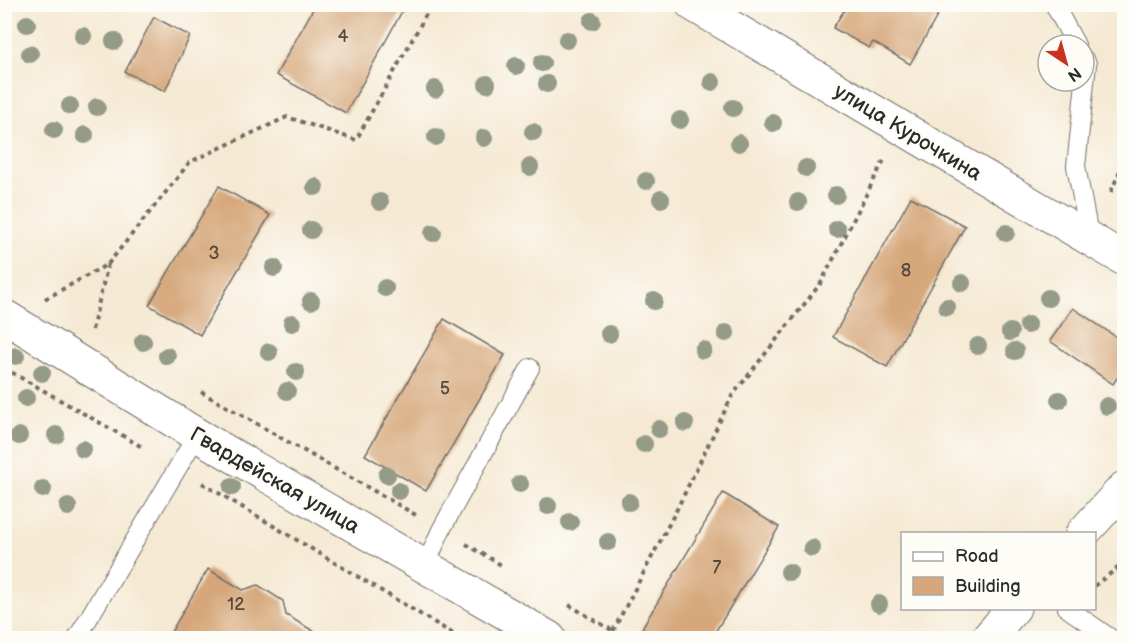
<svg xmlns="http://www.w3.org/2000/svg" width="1129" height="643" font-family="'Balsamiq Sans',sans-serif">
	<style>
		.building { fill: #d6a77a }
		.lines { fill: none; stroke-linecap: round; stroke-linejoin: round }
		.lane-casing { stroke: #726e66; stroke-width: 20 }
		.street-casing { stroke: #726e66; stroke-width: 35 }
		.path { stroke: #726e66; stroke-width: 4; stroke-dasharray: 4.5 4.5; stroke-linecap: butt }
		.lane { stroke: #fff; stroke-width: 18 }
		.street { stroke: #fff; stroke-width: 33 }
		.tree { fill: #949b87 }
		.labels { text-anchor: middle; stroke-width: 5; stroke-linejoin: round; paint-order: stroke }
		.number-label { font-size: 18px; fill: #564a3f }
		.street-label { font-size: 21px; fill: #2b2b2b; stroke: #fdfcf7 }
	</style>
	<rect width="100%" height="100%" fill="#fdfcf7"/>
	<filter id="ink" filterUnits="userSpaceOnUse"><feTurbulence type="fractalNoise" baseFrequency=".0167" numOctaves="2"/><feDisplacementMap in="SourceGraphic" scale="12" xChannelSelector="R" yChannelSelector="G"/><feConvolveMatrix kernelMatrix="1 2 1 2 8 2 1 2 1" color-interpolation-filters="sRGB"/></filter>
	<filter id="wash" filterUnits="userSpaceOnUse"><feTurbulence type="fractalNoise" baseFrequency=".008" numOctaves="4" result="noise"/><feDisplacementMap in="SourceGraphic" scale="24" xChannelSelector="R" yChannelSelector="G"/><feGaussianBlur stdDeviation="1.35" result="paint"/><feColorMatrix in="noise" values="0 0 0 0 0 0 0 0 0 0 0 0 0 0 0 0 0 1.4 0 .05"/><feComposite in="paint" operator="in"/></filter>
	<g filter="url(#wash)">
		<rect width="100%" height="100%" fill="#f5e9d3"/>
		<g id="blocks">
			<path class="building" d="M316 4H406L346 113 276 75Z
				M848 4H944L910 64 873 42 869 48 833 28Z
				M154 17 190 36 165 91 125 72Z
				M219 186 270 215 200 335 149 305Z
				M911 197 965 226 887 367 833 337Z
				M1073 308 1125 343V366L1113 384 1050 341Z
				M444 319 505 355 426 491 365 455Z
				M723 493 779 527 711 639H659L642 628Z
				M208 569 243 590 258 585 283 601 286 615 327 639H167Z"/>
		</g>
	</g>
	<g filter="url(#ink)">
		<use href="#blocks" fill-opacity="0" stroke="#726e66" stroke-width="1.5"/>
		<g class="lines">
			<g class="lane-casing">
				<path id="lane" d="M1054 4 1076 45
					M1084 59 1087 64 1076 166 1090 240
					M425 567 441 530 530 368
					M1067 608 1110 638
					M77 638 197 435"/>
			</g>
			<g class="street-casing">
				<path id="street" d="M692 4 1124 259
					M4 316 197 435 549 638
					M1082 534 1124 488
					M988 638 1014 608"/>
			</g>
			<path class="path" d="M646 4 656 10
				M1111 192 1124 161
				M45 299 108 264 190 162 287 117 356 140 432 4
				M92 330 108 264
				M4 368 144 448
				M201 392 416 515
				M202 483 460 638
				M466 544 501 565
				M1094 586 1124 563
				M569 605 625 638
				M613 631 677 509 732 396 821 283 884 160"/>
			<use href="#lane" class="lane"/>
			<use href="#street" class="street"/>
		</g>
		<g class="tree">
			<circle cx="592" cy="21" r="9"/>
			<circle cx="27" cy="24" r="9"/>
			<circle cx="83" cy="36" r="9"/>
			<circle cx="567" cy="40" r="9"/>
			<circle cx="114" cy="41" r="9"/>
			<circle cx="30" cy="54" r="9"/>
			<circle cx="542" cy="63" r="9"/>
			<circle cx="516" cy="66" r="9"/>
			<circle cx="712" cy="82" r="9"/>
			<circle cx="487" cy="84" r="9"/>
			<circle cx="547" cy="84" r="9"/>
			<circle cx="435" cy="89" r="9"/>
			<circle cx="70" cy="106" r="9"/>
			<circle cx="97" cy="107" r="9"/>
			<circle cx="733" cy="108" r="9"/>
			<circle cx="680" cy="120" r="9"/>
			<circle cx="773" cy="123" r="9"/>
			<circle cx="54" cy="130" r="9"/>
			<circle cx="533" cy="132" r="9"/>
			<circle cx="85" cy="135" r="9"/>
			<circle cx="436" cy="137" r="9"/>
			<circle cx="484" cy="138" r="9"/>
			<circle cx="739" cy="143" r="9"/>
			<circle cx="530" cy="167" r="9"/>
			<circle cx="806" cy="168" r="9"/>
			<circle cx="646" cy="181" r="9"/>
			<circle cx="315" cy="187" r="9"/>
			<circle cx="836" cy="195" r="9"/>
			<circle cx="661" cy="199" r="9"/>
			<circle cx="380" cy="202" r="9"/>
			<circle cx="798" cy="202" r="9"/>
			<circle cx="837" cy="229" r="9"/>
			<circle cx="311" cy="230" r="9"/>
			<circle cx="433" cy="233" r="9"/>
			<circle cx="1006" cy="233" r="9"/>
			<circle cx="274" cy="268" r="9"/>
			<circle cx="962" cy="283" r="9"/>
			<circle cx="385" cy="288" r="9"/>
			<circle cx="1048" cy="298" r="9"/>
			<circle cx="311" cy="301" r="9"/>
			<circle cx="654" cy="301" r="9"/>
			<circle cx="947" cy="307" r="9"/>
			<circle cx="292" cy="323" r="9"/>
			<circle cx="1028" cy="325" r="9"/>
			<circle cx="1010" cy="332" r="9"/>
			<circle cx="726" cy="333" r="9"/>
			<circle cx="609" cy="334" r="9"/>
			<circle cx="143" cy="342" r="9"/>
			<circle cx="978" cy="346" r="9"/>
			<circle cx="703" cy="350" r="9"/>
			<circle cx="1015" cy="351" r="9"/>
			<circle cx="269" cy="352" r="9"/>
			<circle cx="16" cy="356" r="9"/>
			<circle cx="167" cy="356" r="9"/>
			<circle cx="296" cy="372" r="9"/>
			<circle cx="42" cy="373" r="9"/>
			<circle cx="287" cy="391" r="9"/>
			<circle cx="26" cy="398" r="9"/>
			<circle cx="1059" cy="400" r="9"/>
			<circle cx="1107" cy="406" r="9"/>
			<circle cx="685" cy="423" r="9"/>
			<circle cx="659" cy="429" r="9"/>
			<circle cx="56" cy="435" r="9"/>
			<circle cx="19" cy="436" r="9"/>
			<circle cx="644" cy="444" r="9"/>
			<circle cx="83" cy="449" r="9"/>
			<circle cx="387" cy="475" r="9"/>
			<circle cx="520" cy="484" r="9"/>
			<circle cx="232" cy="487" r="9"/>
			<circle cx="43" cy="489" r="9"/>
			<circle cx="399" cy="491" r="9"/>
			<circle cx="629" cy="502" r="9"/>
			<circle cx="548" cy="506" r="9"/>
			<circle cx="68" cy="507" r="9"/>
			<circle cx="570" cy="522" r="9"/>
			<circle cx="608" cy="542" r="9"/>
			<circle cx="812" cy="548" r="9"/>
			<circle cx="789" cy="572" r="9"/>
			<circle cx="879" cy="604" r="9"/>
		</g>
	</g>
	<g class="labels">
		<g class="number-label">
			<text x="343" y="42">4</text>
			<text x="214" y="259">3</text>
			<text x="906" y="276">8</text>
			<text x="445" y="394">5</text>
			<text x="717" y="573">7</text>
			<text x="236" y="610">12</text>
		</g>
		<g class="street-label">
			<text transform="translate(908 132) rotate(31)" y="7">улица Курочкина</text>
			<text transform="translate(275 480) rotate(30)" y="7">Гвардейская улица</text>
		</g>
	</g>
	<rect width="1129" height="643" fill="none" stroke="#fdfcf7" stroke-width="24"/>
	<rect x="901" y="532" width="195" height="78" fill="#fdfcf7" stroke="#a9a8a5" stroke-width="1.5"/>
	<rect x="913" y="552" width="30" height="9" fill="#ffffff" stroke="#a9a8a5" stroke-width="1.5"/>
	<text x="955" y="562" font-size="18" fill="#2b2b2b">Road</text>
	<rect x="913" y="577" width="30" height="18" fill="#d6a77a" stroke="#a9a8a5" stroke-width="1.5"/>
	<text x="955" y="592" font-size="18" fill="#2b2b2b">Building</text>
	<g transform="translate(1066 63) rotate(144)"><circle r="28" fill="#fdfcf7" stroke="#a9a8a5" stroke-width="1.5"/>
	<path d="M0-4.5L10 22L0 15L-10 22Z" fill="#c8321e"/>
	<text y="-9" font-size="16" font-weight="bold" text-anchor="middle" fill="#2b2b2b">N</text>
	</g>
</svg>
